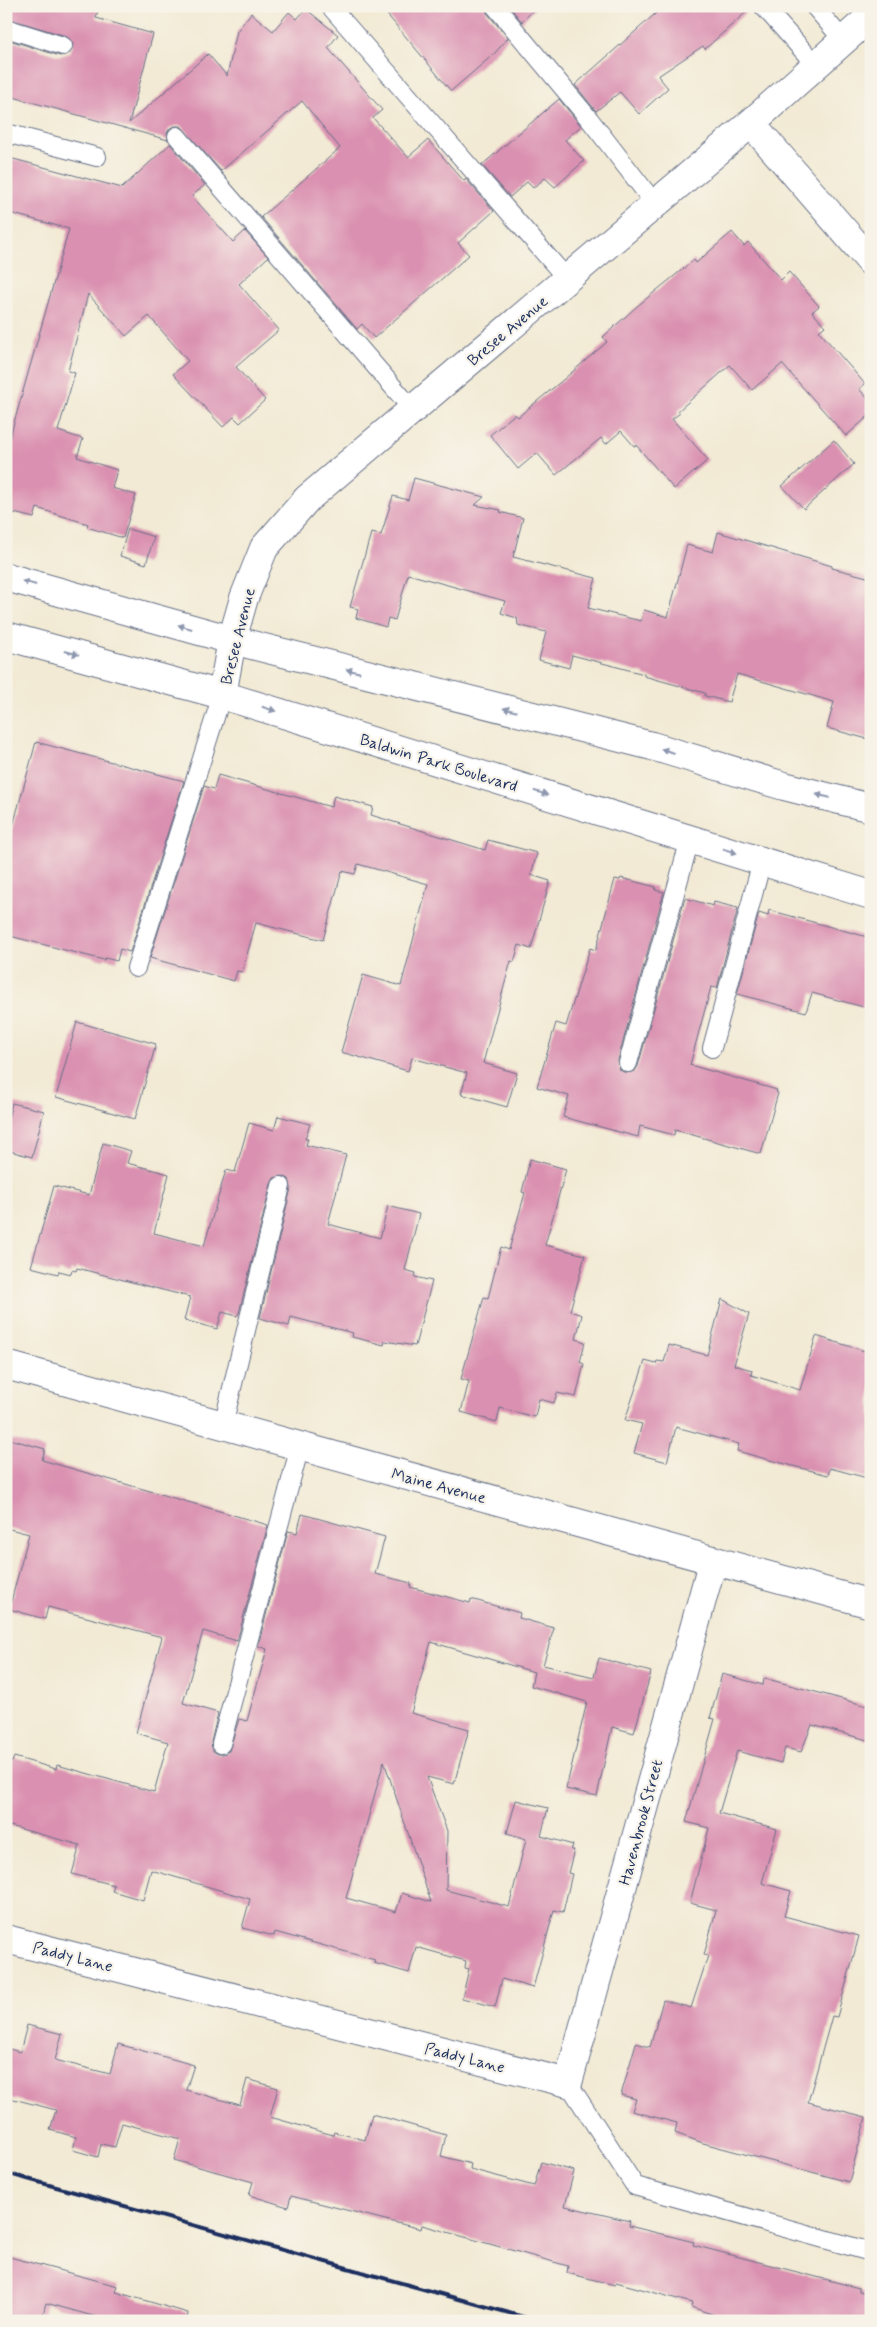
<svg xmlns="http://www.w3.org/2000/svg" width="877" height="2327" font-family="Mynerve,sans-serif">
	<style>
		.building { fill: #da90b0; fill-rule: evenodd }
		.lines { fill: none; stroke-linecap: round; stroke-linejoin: round }
		.service-casing { stroke: #667087; stroke-width: 20 }
		.minor-casing { stroke: #667087; stroke-width: 30 }
		.tertiary-casing { stroke: #667087; stroke-width: 30 }
		.secondary-casing { stroke: #667087; stroke-width: 30 }
		.service { stroke: #fff; stroke-width: 18 }
		.minor { stroke: #fff; stroke-width: 28 }
		.tertiary { stroke: #fff; stroke-width: 28 }
		.secondary { stroke: #fff; stroke-width: 28 }
		.rail { stroke: #1b2f5e; stroke-width: 4 }
		.oneway { fill: #8d97ae }
		.labels { text-anchor: middle; stroke-width: 4.5; stroke-linejoin: round; paint-order: stroke }
		.street-label { font-size: 16px; fill: #1b2f5e; stroke: #f7f3e8 }
	</style>
	<rect width="100%" height="100%" fill="#f7f3e8"/>
	<filter id="ink" filterUnits="userSpaceOnUse"><feTurbulence type="fractalNoise" baseFrequency=".02" numOctaves="2"/><feDisplacementMap in="SourceGraphic" scale="10" xChannelSelector="R" yChannelSelector="G"/><feConvolveMatrix kernelMatrix="1 2 1 2 8 2 1 2 1" color-interpolation-filters="sRGB"/></filter>
	<filter id="wash" filterUnits="userSpaceOnUse"><feTurbulence type="fractalNoise" baseFrequency=".0096" numOctaves="4" result="noise"/><feDisplacementMap in="SourceGraphic" scale="20" xChannelSelector="R" yChannelSelector="G"/><feGaussianBlur stdDeviation="1.12" result="paint"/><feColorMatrix in="noise" values="0 0 0 0 0 0 0 0 0 0 0 0 0 0 0 0 0 1.4 0 .05"/><feComposite in="paint" operator="in"/></filter>
	<g filter="url(#wash)">
		<rect width="100%" height="100%" fill="#f2ead4"/>
		<g id="blocks">
			<path class="building" d="M6 6H99L96 18 153 34 129 123 208 54 227 76 237 31 251 13 273 31 289 12 297 19 306 9 338 35 328 48 382 110 373 118 408 157 428 140 464 181 466 179 494 211 458 243 469 255 374 338 362 324 357 329 261 217 340 148 302 101 221 171 181 126H175L170 128 167 133 168 140 6 95V39L60 56 70 53 73 44 66 36 6 18Z
				M380 6H485L487 13 508 38 494 54 451 91Z
				M509 6H537L522 22Z
				M664 6H753L705 49 703 46 658 76 668 88 639 114 620 92 596 111 575 85Z
				M559 99 581 126 565 140 584 161 555 187 545 178 533 188 527 182 510 197 482 165Z
				M170 144 205 185 192 196 233 242 245 231 268 257 239 284 279 330 236 367 265 400 240 423 234 417 223 427 173 374 188 361 149 316 126 336 88 294 68 371 75 373 58 431 83 439 77 457 117 470 112 488 136 495 123 538 87 527 88 524 37 508 34 518 6 511V451L69 229 6 212V157L122 188Z
				M732 232 744 246 748 242 781 280 789 272 819 306 812 312 825 326 819 331 865 384 859 389 871 402V414L846 436 782 364 752 390 730 365 678 411 680 413 672 419 708 460 674 489 636 445 634 446 621 431 606 444 601 438 556 475 537 453 518 469 490 435 515 414 518 417 564 379 607 342 603 337 636 307 694 260 696 263Z
				M834 440 854 464 804 509 782 486Z
				M414 478 484 497 475 505 501 510 500 512 523 518 513 557 596 578 588 608 641 621 644 610 668 617 687 545 713 552 718 532 832 566V568L871 578V740L827 728 834 702 737 674 729 702 705 696V693L644 676V674L572 655 569 668 539 660 546 632 518 625 517 618 501 613 505 601 408 574 395 620 388 618 386 627 356 618 358 609 350 607 371 533 381 535 393 496 408 500Z
				M128 529 154 537 146 564 120 556Z
				M36 742 184 781 130 952 120 949 117 961 105 958 104 960 6 935V851Z
				M218 775 331 807 334 796 373 807 371 815 485 850 488 840 537 853 531 875 550 881 531 949 519 945 514 962 511 961 483 1063 517 1073 507 1107 461 1094 467 1073 412 1058 408 1071 341 1052 363 975 401 986 428 884 358 864 355 874 342 871 323 940 256 923 242 972 237 971 234 981 150 958 204 786 214 789Z
				M621 878 656 887 655 890 664 892 618 1060 620 1070 626 1073 635 1071 638 1066 685 898 713 906 714 902 738 908 717 988 711 987 690 1065 777 1090 776 1092 778 1093 761 1154 675 1130 674 1135 640 1126 638 1137 563 1117 569 1096 537 1087 556 1023 566 1026 590 948 596 950 615 879 620 880Z
				M769 910 871 938V1009L812 993 806 1012 737 994 759 913 768 916Z
				M77 1022 156 1044 135 1119 56 1097Z
				M12 1103 44 1111 32 1157 6 1150V1126Z
				M278 1116 310 1124 305 1139H308L306 1145 346 1155 328 1224 380 1238 388 1206 419 1214 405 1270 416 1273 415 1277 432 1281 415 1346 385 1341 384 1345 352 1337 353 1333 291 1317 289 1326 260 1318 291 1188 289 1179 283 1176 274 1178 271 1184 239 1313 237 1316 222 1312 217 1329 184 1320 190 1297 77 1268 76 1271 72 1270 71 1274 59 1271 58 1274 31 1267 54 1186 89 1195 103 1143 131 1151 127 1163 169 1174 154 1233 204 1246 226 1170 235 1172 249 1123 274 1130Z
				M530 1159 566 1169 545 1245 585 1255 570 1311 582 1315 576 1339 585 1342 580 1362 584 1364 576 1397 557 1393 554 1403 539 1399 535 1417 500 1408 497 1422 461 1412 469 1381 461 1379 484 1297 488 1298 501 1247 509 1250 525 1193 522 1192Z
				M722 1299 749 1314 734 1365 752 1370 751 1375 800 1390 816 1336 871 1353V1479L830 1468 828 1475 766 1459 737 1451 739 1444 676 1427 667 1462 634 1453 642 1424 625 1420 645 1361 656 1364 657 1361 664 1362 669 1345 707 1355Z
				M6 1438 45 1449 42 1460 268 1525 237 1641 203 1631 183 1703 218 1713 211 1742 213 1751 218 1754H223L229 1751 239 1719 247 1721 267 1649 258 1646 288 1531 297 1533 302 1514 385 1537 375 1574 411 1583 410 1587 470 1603 471 1599 520 1613 519 1618 554 1628 543 1665 594 1677 599 1658 651 1672 634 1733 612 1727 597 1796 566 1789 587 1702 531 1686 534 1672 431 1642 411 1713 469 1729 454 1784 427 1777 447 1831 446 1890 509 1907 526 1839 507 1833 516 1800 548 1808 541 1836 573 1845 571 1850H574L568 1873 572 1874 563 1912 554 1910 533 1988 502 1979 495 2007 462 1998 469 1969 465 1968 466 1961 416 1947 409 1973 374 1963 375 1960 275 1932 274 1936 242 1928 250 1899 151 1870 143 1900 112 1891 114 1885 72 1874 80 1845 6 1825V1760L12 1762 14 1757 56 1769 57 1765 154 1792 168 1742 136 1733 162 1637 48 1607 45 1619 9 1609 29 1534 6 1528ZM384 1761 431 1902 402 1893 396 1912 346 1898Z
				M722 1674 763 1685 764 1678 871 1707V1741L812 1725 801 1752 785 1748 781 1763 737 1751 719 1813 777 1829 762 1883 791 1891 784 1916 859 1936 837 2017 832 2016 808 2102 866 2117 849 2182 703 2143 675 2133 677 2123 632 2111 636 2099 621 2095 636 2043 650 2047 663 2000 691 2008 708 1956 704 1955 716 1910 690 1903 709 1828 686 1822 715 1719 710 1718Z
				M27 2025 62 2034 55 2060 110 2074 118 2044 194 2065 186 2090 240 2105 247 2079 278 2088 270 2117 333 2135 334 2132 365 2140 372 2114 446 2135 441 2156 471 2164 470 2169 534 2186 541 2162 574 2171 565 2206 630 2221 629 2226 694 2242 693 2245 859 2288V2291L871 2294V2321H732L691 2307 692 2303 616 2282 615 2285 567 2273 568 2266 422 2225 421 2229 291 2196 288 2207 249 2195 253 2182 174 2160 180 2139 122 2123 115 2147 101 2144 98 2157 73 2150 76 2137 50 2130 56 2110 6 2097V2048L20 2052Z
				M6 2256 118 2286 116 2292 188 2313 187 2321H111L46 2303 41 2321H6Z"/>
		</g>
	</g>
	<g filter="url(#ink)">
		<use href="#blocks" fill-opacity="0" stroke="#667087" stroke-width="1"/>
		<g class="lines">
			<g class="service-casing">
				<path id="service" d="M330 6 567 279
					M495 6 590 120 655 204
					M763 6 816 65
					M814 6 843 40
					M6 28 63 46
					M6 133 97 157
					M177 136 413 410
					M136 968 222 695
					M712 1048 762 861
					M628 1063 690 839
					M223 1425 281 1186
					M221 1744 300 1446
					M568 2083 635 2186 871 2252"/>
			</g>
			<g class="minor-casing">
				<path id="minor" d="M751 123 871 262
					M222 695 232 640 244 598 264 548 307 499 751 123 871 16
					M6 1939 568 2083 713 1560"/>
			</g>
			<g class="tertiary-casing">
				<path id="tertiary" d="M6 1365 871 1604"/>
			</g>
			<g class="secondary-casing">
				<path id="secondary" d="M6 577 232 640 652 746 784 786 871 808
					M6 636 222 695 871 895"/>
			</g>
			<use href="#service" class="service"/>
			<use href="#minor" class="minor"/>
			<use href="#tertiary" class="tertiary"/>
			<use href="#secondary" class="secondary"/>
			<path class="rail" d="M6 2173 538 2321"/>
		</g>
		<defs><path id="oneway-solid" d="M-6-.8H1V-3.2L6.5 0L1 3.2V.8H-6Z" transform="scale(1.25)"/></defs>
		<g class="oneway">
			<use href="#oneway-solid" transform="translate(29 583) rotate(-164)"/>
			<use href="#oneway-solid" transform="translate(185 627) rotate(-164)"/>
			<use href="#oneway-solid" transform="translate(72 653) rotate(15)"/>
			<use href="#oneway-solid" transform="translate(353 671) rotate(-166)"/>
			<use href="#oneway-solid" transform="translate(269 709) rotate(17)"/>
			<use href="#oneway-solid" transform="translate(510 710) rotate(-166)"/>
			<use href="#oneway-solid" transform="translate(668 751) rotate(-163)"/>
			<use href="#oneway-solid" transform="translate(541 793) rotate(17)"/>
			<use href="#oneway-solid" transform="translate(823 796) rotate(-166)"/>
			<use href="#oneway-solid" transform="translate(730 851) rotate(17)"/>
		</g>
	</g>
	<g class="labels">
		<g class="street-label">
			<text transform="translate(507 330) rotate(-40)" y="6">Bresee Avenue</text>
			<text transform="translate(237 636) rotate(-76)" y="6">Bresee Avenue</text>
			<text transform="translate(439 762) rotate(17)" y="6">Baldwin Park Boulevard</text>
			<text transform="translate(439 1485) rotate(15)" y="6">Maine Avenue</text>
			<text transform="translate(640 1822) rotate(-75)" y="6">Havenbrook Street</text>
			<text transform="translate(73 1956) rotate(14)" y="6">Paddy Lane</text>
			<text transform="translate(465 2057) rotate(14)" y="6">Paddy Lane</text>
		</g>
	</g>
	<rect width="877" height="2327" fill="none" stroke="#f7f3e8" stroke-width="25"/>
</svg>
